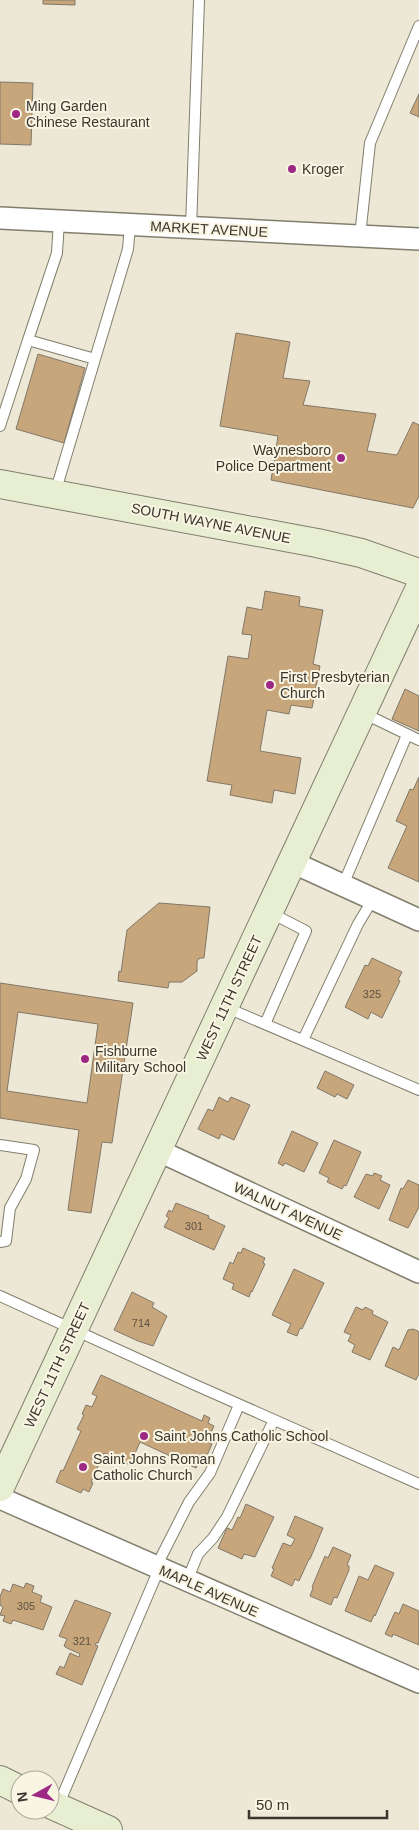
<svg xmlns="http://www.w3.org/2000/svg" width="419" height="1830" font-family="Helvetica,sans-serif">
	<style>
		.building { fill: #c8a67b; stroke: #827768; fill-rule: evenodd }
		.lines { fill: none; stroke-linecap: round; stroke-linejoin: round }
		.lane-casing { stroke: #827e6d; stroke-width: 12 }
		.street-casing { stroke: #827e6d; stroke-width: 24 }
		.secondary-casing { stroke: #827e6d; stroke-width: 30 }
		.lane { stroke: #fff; stroke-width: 10 }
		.street { stroke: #fff; stroke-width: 21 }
		.secondary { stroke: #e8eed2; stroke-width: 28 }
		.poi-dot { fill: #9d2985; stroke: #faf5e2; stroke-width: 2 }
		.labels { text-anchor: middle; stroke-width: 4; stroke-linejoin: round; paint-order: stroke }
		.number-label { font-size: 11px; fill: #5c5242 }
		.poi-label { font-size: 14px; fill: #38362f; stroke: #faf5e2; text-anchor: start }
		.street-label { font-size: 14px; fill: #38362f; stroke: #faf5e2 }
	</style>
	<rect width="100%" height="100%" fill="#ece8d5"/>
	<path class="building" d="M43 0H75V5L43 4Z
		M0 82 33 83 31 145 0 144Z
		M419 94V117L410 113Z
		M236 333 290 342 283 378 310 381 303 405 376 414 367 451 397 455 413 422 419 425V496L413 508 271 480 278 436 220 426Z
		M38 354 85 368 64 443 16 429Z
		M265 591 300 597 299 606 323 610 313 664 320 666 312 708 291 705 289 714 267 710 260 751 301 758 295 794 274 790 272 803 230 795 232 785 207 781 228 656 248 659 252 635 242 634 247 607 262 610Z
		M405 689 419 696V731L392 719Z
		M419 777V882L388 868 407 826 396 821 410 789 413 790Z
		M159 903 210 907 204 958H200L197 961V971L182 982H169L168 988 118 981 119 971 121 972 127 930Z
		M372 958 402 972 398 980 400 981 382 1018 371 1012 368 1019 345 1007 365 965 368 966Z
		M0 983 133 1003 112 1143 102 1142 91 1213 68 1210 79 1130 0 1118ZM18 1012 98 1024 87 1103 7 1091Z
		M325 1071 354 1085 347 1099 337 1094 335 1097 317 1088Z
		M219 1097 228 1102 231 1097 250 1105 234 1140 221 1134 219 1139 198 1129 208 1109 213 1111Z
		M292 1131 318 1143 304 1172 285 1163 283 1166 278 1163Z
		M334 1140 361 1152 346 1186 344 1185 342 1189 327 1182 329 1178 319 1173Z
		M374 1173 382 1176 380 1180 390 1185 379 1209 354 1197 366 1174 373 1176Z
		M408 1180 419 1185V1207L408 1228 389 1220 401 1188 403 1189Z
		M176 1203 209 1216 208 1218 225 1226 214 1250 164 1227 169 1218 166 1216 169 1210 172 1212Z
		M243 1248 265 1258 263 1263 265 1264 252 1292 251 1291 249 1297 232 1289 234 1284 223 1279 230 1262 233 1264 238 1252 241 1253Z
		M294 1269 324 1283 302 1329 300 1328 297 1336 287 1332 291 1324 272 1315Z
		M132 1292 154 1303 152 1307 167 1316 153 1346 138 1341 114 1330Z
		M356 1307 363 1310 365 1307 373 1311 372 1314 388 1322 370 1360 352 1352 355 1345 348 1341 351 1335 344 1332Z
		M413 1329 418 1331 419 1333V1373L416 1380 385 1366 393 1347 399 1350 408 1330Z
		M101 1375 202 1421 204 1415 210 1418 208 1423 214 1426 207 1442 212 1444 205 1460 200 1458 196 1468 140 1442 130 1465 104 1453 91 1482 93 1483 89 1492 83 1489 81 1493 56 1482 61 1470 63 1471 81 1431 77 1429 84 1415 82 1414 86 1405 92 1407 97 1396 92 1394Z
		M246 1504 274 1517 255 1557 244 1554 242 1559 218 1548 227 1528 232 1530 238 1517 240 1518Z
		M295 1516 323 1528 310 1559H309L299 1581 295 1579 292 1586 271 1576 274 1569 272 1568 283 1543 291 1546 295 1539 287 1535Z
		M333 1547 351 1555 347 1565 349 1566V1570L337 1598 334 1597 331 1605 310 1596 313 1588 312 1587 325 1556 328 1558Z
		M375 1565 394 1573 375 1616 374 1615 371 1622 345 1611 359 1576 368 1580Z
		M26 1583 34 1586 32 1592 42 1596 40 1602 52 1607 43 1630 13 1620 11 1624 3 1621 5 1616 0 1615 3 1607 0 1605V1597L3 1589 10 1592 13 1584 24 1588Z
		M75 1600 111 1613 98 1643H96L95 1645 98 1646 82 1685 56 1674 60 1666 64 1668 70 1653 79 1657 80 1654 67 1648 64 1646 67 1639 59 1636Z
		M403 1604 419 1611V1645L393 1634 392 1637 385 1634 395 1612 399 1614Z"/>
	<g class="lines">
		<g class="lane-casing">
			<path id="lane" d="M191 228 199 0
				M360 236 370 143 419 26
				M28 340 57 253 59 221
				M95 359 128 249 130 225
				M0 426 28 340 95 359 55 493
				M363 713 419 740
				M343 885 407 735
				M225 1007 419 1090
				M265 1024 306 931 271 913
				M303 1040 358 924 373 899
				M0 1145 34 1150 26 1179 10 1208 6 1241 0 1242
				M0 1296 193 1384 419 1484
				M156 1567 189 1502 210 1473 239 1405
				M187 1581 198 1554 213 1538 227 1517 274 1420
				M58 1806 159 1569"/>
		</g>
		<g class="street-casing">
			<path id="street" d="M0 218 419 239
				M292 862 419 920
				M157 1150 419 1272
				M0 1498 419 1682"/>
		</g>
		<g class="secondary-casing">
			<path id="secondary" d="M0 484 317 543 361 553 419 573
				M0 1487 419 590
				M0 1780 20 1790
				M50 1804 108 1830"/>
		</g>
		<use href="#lane" class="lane"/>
		<use href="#street" class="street"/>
		<use href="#secondary" class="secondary"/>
	</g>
	<g class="poi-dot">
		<circle cx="16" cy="114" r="5"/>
		<circle cx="292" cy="169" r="5"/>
		<circle cx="341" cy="458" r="5"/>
		<circle cx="270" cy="685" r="5"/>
		<circle cx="85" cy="1059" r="5"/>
		<circle cx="144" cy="1436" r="5"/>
		<circle cx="83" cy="1467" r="5"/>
	</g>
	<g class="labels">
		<g class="number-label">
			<text x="372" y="998">325</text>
			<text x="194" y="1230">301</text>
			<text x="141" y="1327">714</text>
			<text x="26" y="1610">305</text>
			<text x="82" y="1645">321</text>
		</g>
		<g class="poi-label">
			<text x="26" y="111">Ming Garden<tspan x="26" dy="16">Chinese Restaurant</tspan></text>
			<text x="302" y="174">Kroger</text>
			<text x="331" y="455" text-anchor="end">Waynesboro<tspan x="331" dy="16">Police Department</tspan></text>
			<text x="280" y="682">First Presbyterian<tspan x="280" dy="16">Church</tspan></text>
			<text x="95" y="1056">Fishburne<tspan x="95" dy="16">Military School</tspan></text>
			<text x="154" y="1441">Saint Johns Catholic School</text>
			<text x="93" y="1464">Saint Johns Roman<tspan x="93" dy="16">Catholic Church</tspan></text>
		</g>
		<g class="street-label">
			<text transform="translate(209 229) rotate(3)" y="5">MARKET AVENUE</text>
			<text transform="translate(211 523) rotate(11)" y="5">SOUTH WAYNE AVENUE</text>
			<text transform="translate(229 998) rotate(-65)" y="5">WEST 11TH STREET</text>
			<text transform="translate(288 1211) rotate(25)" y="5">WALNUT AVENUE</text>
			<text transform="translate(57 1365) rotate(-65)" y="5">WEST 11TH STREET</text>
			<text transform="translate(209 1591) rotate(24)" y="5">MAPLE AVENUE</text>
		</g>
	</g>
	<g transform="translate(35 1795) rotate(262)"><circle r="24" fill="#faf5e2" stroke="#aca99a"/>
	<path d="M0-4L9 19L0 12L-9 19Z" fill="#9d2985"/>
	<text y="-8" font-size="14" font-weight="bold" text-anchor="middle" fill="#38362f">N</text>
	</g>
	<path d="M249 1810v8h138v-8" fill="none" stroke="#38362f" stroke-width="2.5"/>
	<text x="256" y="1810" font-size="15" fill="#38362f" stroke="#faf5e2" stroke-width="4" paint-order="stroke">50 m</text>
</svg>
